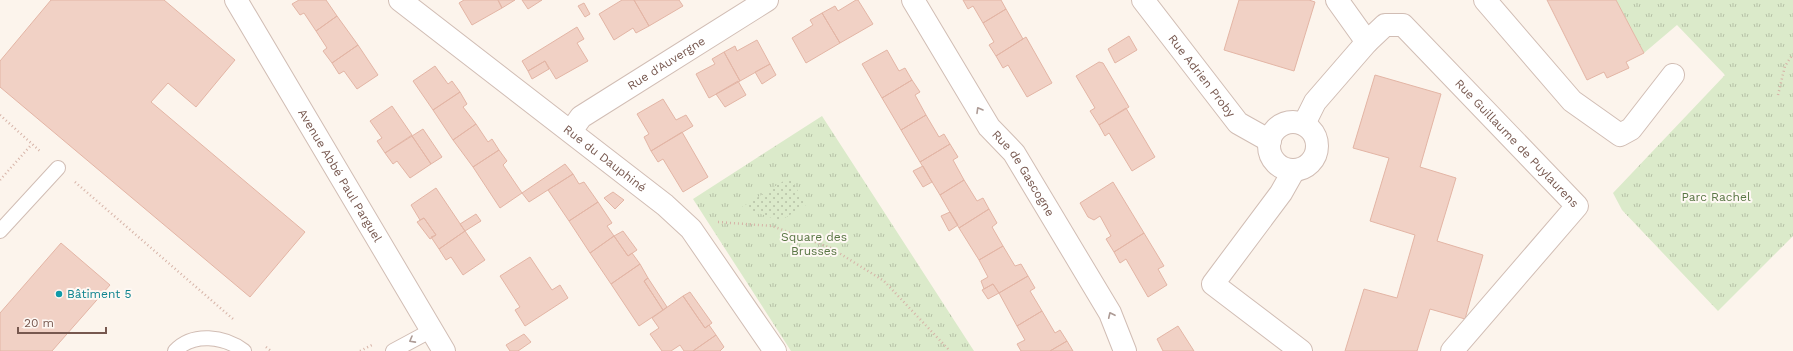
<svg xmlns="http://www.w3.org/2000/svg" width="1793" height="351" font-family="'Work Sans',sans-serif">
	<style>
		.park { fill: url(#park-tufts) }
		.garden { fill: url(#garden-dots) }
		.building { fill: #f1d1c5; stroke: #e3b5a5 }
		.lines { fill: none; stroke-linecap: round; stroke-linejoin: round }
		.service-casing { stroke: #d1bdb4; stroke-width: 16 }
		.minor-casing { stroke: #d1bdb4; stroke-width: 24 }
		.path { stroke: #d6b3a7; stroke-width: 2.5; stroke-dasharray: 1 3; stroke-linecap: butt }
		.service { stroke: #fff; stroke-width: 14 }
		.minor { stroke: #fff; stroke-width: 22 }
		.oneway { stroke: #ad9b95 }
		.culture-dot { fill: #0f9aa8; stroke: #fef8f3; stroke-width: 1.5 }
		.labels { text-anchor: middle; stroke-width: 4; stroke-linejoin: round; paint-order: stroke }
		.street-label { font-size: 12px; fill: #77584f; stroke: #fef8f3 }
		.park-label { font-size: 12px; fill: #597644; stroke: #fef8f3 }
		.culture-label { font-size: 12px; fill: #0d838f; stroke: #fef8f3; text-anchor: start }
	</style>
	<defs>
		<pattern id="park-tufts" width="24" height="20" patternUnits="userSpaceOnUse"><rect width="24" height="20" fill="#dbeaca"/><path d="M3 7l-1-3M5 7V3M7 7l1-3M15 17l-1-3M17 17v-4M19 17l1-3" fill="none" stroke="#b6c0a6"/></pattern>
		<pattern id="garden-dots" width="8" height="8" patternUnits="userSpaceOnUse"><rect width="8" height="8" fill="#dbeaca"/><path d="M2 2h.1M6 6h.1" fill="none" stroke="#b6c0a6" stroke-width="1.8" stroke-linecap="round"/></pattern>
	</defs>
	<rect width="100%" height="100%" fill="#fcf4ec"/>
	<path class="park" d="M1616 0H1793V236L1718 311 1622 210 1613 193 1725 75 1677 25 1644 53Z
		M822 116 974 351H791L693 199Z"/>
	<path class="garden" d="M790 177 806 205 780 221 742 207Z"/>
	<path class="building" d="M51 0H164L235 60 196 107 168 83 151 102 305 232 250 297 0 87V61Z
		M299 0H326L337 16 316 31 304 13 300 15 292 4Z
		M464 0H498L502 8 472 25 459 3Z
		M498 0H515L502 8Z
		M522 0H542L528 9Z
		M622 0H634L649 26 636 33 633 28 614 40 599 14Z
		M634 0H679L683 6 649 26Z
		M856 0H858L873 24 840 43 822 13 835 6 838 11Z
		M963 0H1001L1006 9 983 23 973 6 968 9Z
		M1239 0H1309L1315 2 1294 71 1224 50Z
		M1547 0H1616L1644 53 1626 62 1629 68 1607 78 1604 72 1587 80Z
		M584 3 590 14 585 17 578 6Z
		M1006 9 1023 39 996 56 989 45 994 42 983 23Z
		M822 13 840 43 806 63 792 38 813 25 810 20Z
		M337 16 358 45 332 63 323 51 327 48 316 31Z
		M577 27 584 39 577 43 588 61 556 79 545 61 528 71 522 61Z
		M1129 36 1137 50 1115 63 1108 49Z
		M1026 37 1052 83 1027 97 1008 65 1003 68 996 56Z
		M757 40 770 64 740 81 724 52 735 46 737 51Z
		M358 45 378 75 357 89 344 71 339 74 332 63Z
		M887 50 899 71 905 68 912 80 882 98 862 64Z
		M724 52 740 81 709 98 696 74 715 64 712 59Z
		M545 61 549 69 532 79 528 71Z
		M1099 62 1103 63 1129 107 1099 125 1090 111 1095 108 1076 76Z
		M770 64 776 75 762 84 755 72Z
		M435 66 448 84 452 81 460 92 433 110 413 81Z
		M1375 75 1441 94 1420 167 1456 178 1437 241 1483 255 1465 319 1430 309 1417 351H1345L1364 289 1397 298 1415 235 1370 221 1389 158 1353 148Z
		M912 80 920 92 915 95 926 115 901 130 882 98Z
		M738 81 746 95 725 107 716 94Z
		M460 92 467 104 463 107 476 124 453 140 433 110Z
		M663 99 676 120 686 115 693 126 651 151 644 137 649 134 637 114Z
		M392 106 412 135 385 153 377 141 382 138 370 121Z
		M1126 108 1155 157 1132 171 1109 133 1105 136 1099 125Z
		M926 115 939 137 944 134 950 144 920 162 901 130Z
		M476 124 488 142 492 139 499 150 473 167 453 140Z
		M423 129 442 157 431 164 412 136Z
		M682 132 708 177 683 192 663 159 658 162 651 151Z
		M412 136 431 164 410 178 397 161 393 164 385 153Z
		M950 144 958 157 953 160 964 180 940 195 920 162Z
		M499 150 507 161 503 165 522 193 500 208 473 167Z
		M565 164 573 174 529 202 522 193Z
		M923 166 932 182 923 187 913 171Z
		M573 174 579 184 584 182 598 202 569 221 548 190Z
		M964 180 977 201 983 198 989 209 959 228 940 195Z
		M1113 182 1144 233 1114 252 1106 239 1111 236 1100 216 1094 220 1088 217 1080 203Z
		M436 188 465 231 439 249 431 237 436 235 424 218 420 220 411 205Z
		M613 192 624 200 615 209 604 198Z
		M598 202 612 223 607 226 614 236 590 253 569 221Z
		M989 209 997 223 992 227 1003 246 979 260 959 228Z
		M950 212 958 225 949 231 941 216Z
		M476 214 481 221 465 231 460 224Z
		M424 218 436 235 430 239 417 222Z
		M465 231 485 260 463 275 451 257 446 260 439 249Z
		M623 231 637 250 628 256 614 236Z
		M1144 233 1164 266 1158 269 1167 285 1148 297 1126 259 1120 263 1114 252Z
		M614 236 628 256 632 253 640 264 611 284 590 253Z
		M61 243 110 285 52 351H0V313Z
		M1003 246 1015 266 1021 264 1028 276 999 293 993 284 984 289 981 281 988 277 979 260Z
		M530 257 552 290 560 285 568 298 525 326 515 310 520 307 500 276Z
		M640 264 648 278 644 281 663 310 639 326 611 284Z
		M1028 276 1035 288 1030 291 1042 311 1017 326 999 293Z
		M648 278 667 307 663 310 644 281Z
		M993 284 999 293 988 299 982 290Z
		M690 292 712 323 705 328 683 296Z
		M683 296 705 328 709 325 716 335 693 351H684L680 345 671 351H662L650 334 659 328 652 318Z
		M1042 311 1055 333 1060 330 1067 341 1050 351H1021L1017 344 1025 340 1017 326Z
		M1178 326 1194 351H1163L1157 339Z
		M524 334 531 342 518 351H510L506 345Z
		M716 335 724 347 720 351H693Z
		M1067 341 1073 351H1050Z"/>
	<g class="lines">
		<g class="service-casing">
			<path id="service" d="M0 231 58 168
				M175 351C193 332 224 336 244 351
				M393 351 432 330"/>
		</g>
		<g class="minor-casing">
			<g id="minor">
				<path id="s1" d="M236 0 444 351"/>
				<path id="s2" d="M400 0 665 205 691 229 775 351"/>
				<path id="s3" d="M913 0 989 127 1014 153 1110 313 1125 351"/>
				<path id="s4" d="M1143 0 1238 123 1270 141"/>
				<path d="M1337 0 1367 42"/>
				<path d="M1485 0 1572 101 1620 135 1631 129 1673 75"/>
				<circle cx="1293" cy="146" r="24"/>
				<path id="s5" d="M1304 124 1315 102 1367 42 1385 25H1403L1577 206 1452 351"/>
				<path id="s6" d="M571 131 581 117 767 0"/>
				<path d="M1294 170 1281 193 1213 284 1301 351"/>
			</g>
		</g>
		<path class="path" d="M1778 95 1785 66 1793 54
			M0 115 41 152
			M0 180 32 144
			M75 182 233 319
			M718 222 772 226 831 248 884 281 950 351
			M266 347 271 351
			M360 351 372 345"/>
		<use href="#service" class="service"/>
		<use href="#minor" class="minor"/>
	</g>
	<defs><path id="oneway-chevron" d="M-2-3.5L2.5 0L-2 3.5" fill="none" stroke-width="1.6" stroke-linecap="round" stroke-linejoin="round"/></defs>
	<g class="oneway">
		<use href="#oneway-chevron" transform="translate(979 110) rotate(-120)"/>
		<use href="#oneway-chevron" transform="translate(1111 315) rotate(-115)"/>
		<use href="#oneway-chevron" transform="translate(412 340) rotate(151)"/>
	</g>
	<circle class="culture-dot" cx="59" cy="294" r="4"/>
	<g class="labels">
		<g class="street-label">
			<text dy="4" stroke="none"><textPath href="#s6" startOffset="118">Rue d'Auvergne</textPath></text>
			<text dy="4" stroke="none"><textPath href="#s4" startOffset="96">Rue Adrien Proby</textPath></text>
			<text dy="4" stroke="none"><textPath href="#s5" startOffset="311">Rue Guillaume de Puylaurens</textPath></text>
			<text dy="4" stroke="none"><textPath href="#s2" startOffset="259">Rue du Dauphiné</textPath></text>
			<text dy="4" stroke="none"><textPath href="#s3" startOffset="206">Rue de Gascogne</textPath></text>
			<text dy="4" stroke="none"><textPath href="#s1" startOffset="204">Avenue Abbé Paul Parguel</textPath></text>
		</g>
		<g class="park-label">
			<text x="1716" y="201">Parc Rachel</text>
			<text x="814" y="241">Square des<tspan x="814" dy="14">Brusses</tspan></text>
		</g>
		<g class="culture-label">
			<text x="67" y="298">Bâtiment 5</text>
		</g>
	</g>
	<path d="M18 327v6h88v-6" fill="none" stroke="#77584f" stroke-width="2"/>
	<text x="24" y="327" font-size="12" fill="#77584f" stroke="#fef8f3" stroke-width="3" paint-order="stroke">20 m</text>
</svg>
